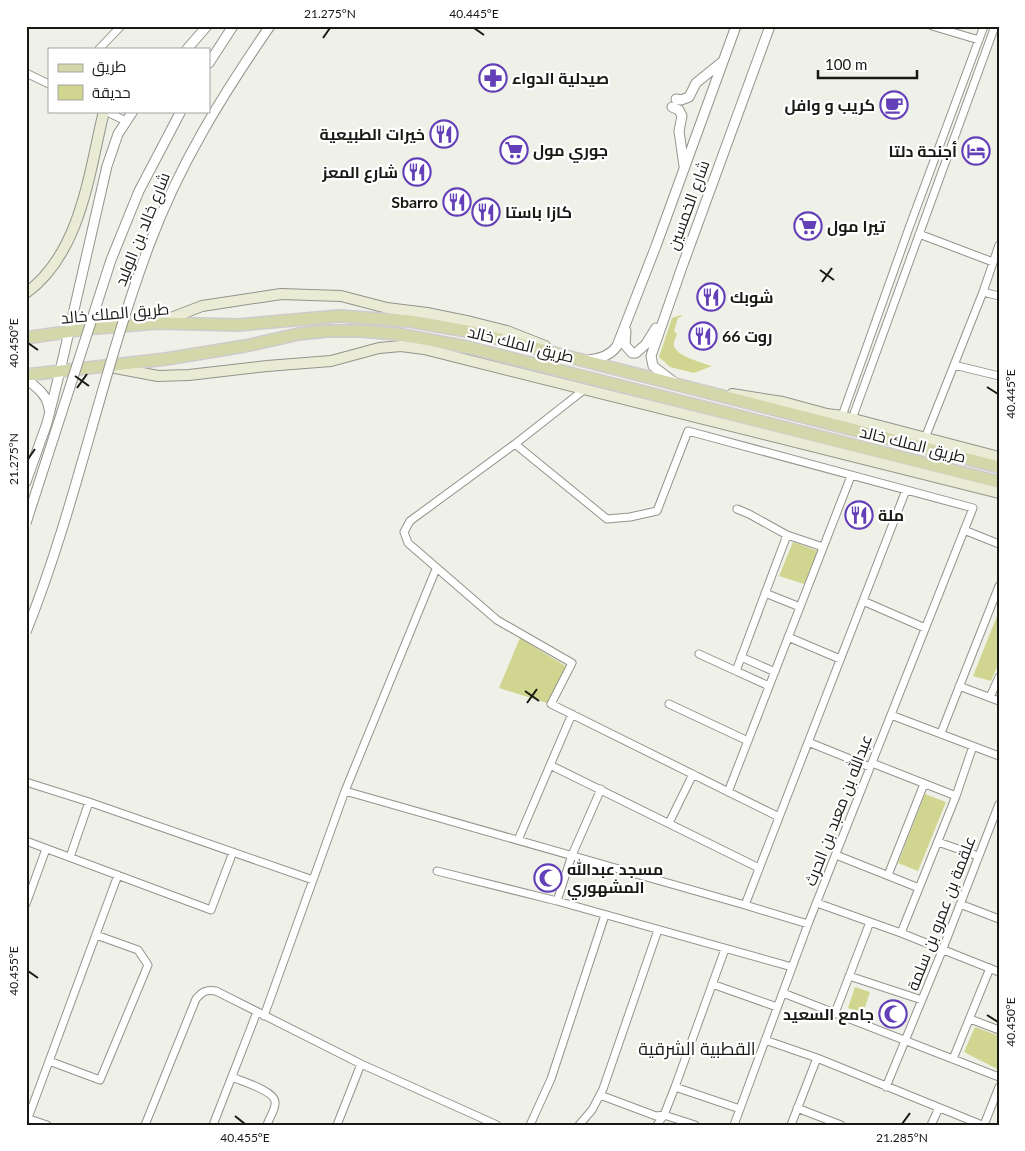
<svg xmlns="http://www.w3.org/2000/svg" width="1025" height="1151" font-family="Lato,Cairo,sans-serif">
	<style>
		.green { fill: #d0d68f }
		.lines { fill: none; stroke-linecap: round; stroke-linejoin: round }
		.minor-casing { stroke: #93948c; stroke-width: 9 }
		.tertiary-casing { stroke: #93948c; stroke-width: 11 }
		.secondary-casing { stroke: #93948c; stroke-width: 12 }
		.primary-casing { stroke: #ccc; stroke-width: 14 }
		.minor { stroke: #fff; stroke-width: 7 }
		.tertiary { stroke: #fff; stroke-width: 9 }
		.secondary { stroke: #e9ebd4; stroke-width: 10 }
		.primary { stroke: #d4d7a9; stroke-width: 11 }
		.tertiary-bridge-casing { stroke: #93948c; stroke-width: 11; stroke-linecap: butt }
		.tertiary-bridge { stroke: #fff; stroke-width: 9 }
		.ticks { fill: none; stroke: #181815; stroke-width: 2 }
		.labels { text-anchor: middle; stroke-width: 4.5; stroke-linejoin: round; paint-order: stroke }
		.poi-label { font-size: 16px; font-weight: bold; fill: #181815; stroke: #fff; text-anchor: start }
		.street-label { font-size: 16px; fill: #181815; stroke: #fff }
		.neighbourhood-label { font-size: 18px; fill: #181815; stroke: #fff }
		.neatline { fill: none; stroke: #181815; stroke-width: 2 }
		.ticks-label { font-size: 12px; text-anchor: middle; fill: #181815 }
	</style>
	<rect width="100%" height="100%" fill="#eff0e7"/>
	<path class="green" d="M681 315 682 316 678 318 674 331 677 334C676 338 673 342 674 346 676 356 703 363 712 366L694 373 670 367 659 357 672 318Z
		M793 542 818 551 804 584 779 576Z
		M999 611V662L991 681 973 676Z
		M520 638 567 667 547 703 499 688Z
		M925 794 946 802 918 871 898 863Z
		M855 987 870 992 863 1013 848 1008Z
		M975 1027 999 1036V1070L964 1052Z"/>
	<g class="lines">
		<g class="minor-casing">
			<path id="minor" d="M932 26 979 40
				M99 49 121 26
				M26 73 49 84
				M105 111 126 121
				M919 234 993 262
				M983 292 999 296
				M954 365 999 376
				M585 389 515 444 607 519 630 517 657 511 688 431 973 508 808 924 734 1125
				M842 416 909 228 984 26
				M852 419 995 26
				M925 438 983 292 999 245
				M515 444 410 521 404 532 408 543 497 620 572 663 551 704 779 817
				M737 509 749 514 787 535 823 547
				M964 530 999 544
				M765 593 800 607
				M863 601 925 628
				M788 637 840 659
				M699 654 736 671 787 535
				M741 657 775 672
				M736 671 769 686
				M959 686 999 701
				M990 697 999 677
				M669 704 748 741
				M891 715 999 756
				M941 733 999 586
				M808 742 870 767
				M872 763 956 796
				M550 765 759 868
				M26 782 89 802 313 880
				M345 791 745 905 808 924
				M728 792 851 476
				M669 823 693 774
				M518 840 572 714
				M26 841 211 910 233 852
				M938 842 978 856
				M836 855 919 888
				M70 857 89 802
				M437 871 557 901 792 967
				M888 875 924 784
				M557 901 572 855 601 789
				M817 903 901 933 999 972
				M26 904 46 849
				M960 904 999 919
				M745 905 906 490
				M901 933 956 796 973 746
				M849 976 922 1000
				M712 984 777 1007
				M783 993 999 1077
				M835 1013 870 922
				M264 1016 345 791 436 569
				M970 1019 999 1030
				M765 1040 817 1058 982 1125
				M953 1059 990 968
				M49 1061 100 1080 148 965 138 950 96 935
				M232 1077C241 1081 275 1091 275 1102 276 1109 269 1118 267 1125
				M675 1087 740 1109
				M886 1087 942 951 999 804
				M600 1095 656 1116 664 1115 695 1125
				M797 1108 841 1125
				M26 1118 47 1125
				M28 1118 118 875
				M145 1125 196 999C202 992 206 989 216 991L361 1064 497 1125
				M213 1125 257 1012
				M337 1125 361 1064
				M530 1125 551 1079 605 915
				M579 1125 592 1110 603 1089 658 930
				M657 1125 664 1115 675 1087 725 949
				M791 1125 817 1058
				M931 1125 939 1108
				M984 1125 999 1087"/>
		</g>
		<g class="tertiary-casing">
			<path id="tertiary" d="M187 49 207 26
				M209 63 233 26
				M676 99 681 100 689 97 696 83 722 62
				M672 107 679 110 682 116 679 131 684 166
				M626 331 625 345 632 353H636L646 344 656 328
				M588 360C600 359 610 356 617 346L656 246 736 26
				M26 379C37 388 47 394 49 409
				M674 382 653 366 651 356 682 267 770 26
				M26 482 47 423 60 371 107 166 118 134 133 111"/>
		</g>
		<g class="secondary-casing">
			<path id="secondary" d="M26 293C81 253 89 173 104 111
				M158 323 202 306 281 294 341 296 387 308 427 313 471 322 507 331 545 346
				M110 367 158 376 189 375 267 366 331 361 379 348 401 346 424 349 999 493
				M732 394 783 402 827 414 842 416 999 457"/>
		</g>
		<g class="primary-casing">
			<path id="primary" d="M26 338 85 329 158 323 238 325 339 316 409 321 472 332 999 467
				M26 375 166 359 245 346 299 334 327 331H360L397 334 467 347 999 482"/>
		</g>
		<use href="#minor" class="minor"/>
		<use href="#tertiary" class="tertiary"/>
		<use href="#secondary" class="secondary"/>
		<use href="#primary" class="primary"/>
		<g class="tertiary-bridge-casing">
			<path id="tertiary-bridge" d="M26 523 111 260 139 191 181 111
				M26 632C77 505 102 370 150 243 179 165 223 94 270 26"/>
		</g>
		<use href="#tertiary-bridge" class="tertiary-bridge"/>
	</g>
	<path class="ticks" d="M474 28 484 35M323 38 330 28M820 270 834 280M822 282 832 268M28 343 38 350M75 376 89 386M987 387 998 394M77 388 87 374M28 459 35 449M525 691 539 701M527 703 537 689M28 971 38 978M987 1015 998 1022M235 1116 245 1124M902 1124 910 1113"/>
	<defs>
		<g id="pharmacy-ring" transform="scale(1.4375)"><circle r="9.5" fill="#fff" stroke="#6440b8" stroke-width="1.5"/><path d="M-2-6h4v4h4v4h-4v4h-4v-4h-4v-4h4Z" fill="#6440b8"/></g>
		<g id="cafe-ring" transform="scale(1.4375)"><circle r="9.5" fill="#fff" stroke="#6440b8" stroke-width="1.5"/><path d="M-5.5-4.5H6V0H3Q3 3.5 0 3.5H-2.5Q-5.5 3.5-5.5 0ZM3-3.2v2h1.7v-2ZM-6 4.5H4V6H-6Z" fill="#6440b8"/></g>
		<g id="restaurant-ring" transform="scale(1.4375)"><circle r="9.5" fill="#fff" stroke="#6440b8" stroke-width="1.5"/><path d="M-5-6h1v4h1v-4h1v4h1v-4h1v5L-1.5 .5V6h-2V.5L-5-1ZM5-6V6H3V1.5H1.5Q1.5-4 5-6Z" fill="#6440b8"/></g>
		<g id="supermarket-ring" transform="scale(1.4375)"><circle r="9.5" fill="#fff" stroke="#6440b8" stroke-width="1.5"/><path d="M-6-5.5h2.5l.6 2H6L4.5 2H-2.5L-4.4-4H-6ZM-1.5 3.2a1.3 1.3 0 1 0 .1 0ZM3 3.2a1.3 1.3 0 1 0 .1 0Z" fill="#6440b8"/></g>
		<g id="hotel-ring" transform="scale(1.4375)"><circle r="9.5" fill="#fff" stroke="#6440b8" stroke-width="1.5"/><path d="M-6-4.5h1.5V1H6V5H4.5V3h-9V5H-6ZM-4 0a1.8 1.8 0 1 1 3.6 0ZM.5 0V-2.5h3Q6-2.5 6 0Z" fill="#6440b8"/></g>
		<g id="mosque-ring" transform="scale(1.4375)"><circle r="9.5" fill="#fff" stroke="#6440b8" stroke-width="1.5"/><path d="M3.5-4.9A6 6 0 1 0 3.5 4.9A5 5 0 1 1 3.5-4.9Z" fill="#6440b8"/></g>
	</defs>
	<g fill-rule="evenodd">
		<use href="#pharmacy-ring" x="493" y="78"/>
		<use href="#cafe-ring" x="894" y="105"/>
		<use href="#restaurant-ring" x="444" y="134"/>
		<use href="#supermarket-ring" x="514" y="150"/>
		<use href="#hotel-ring" x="976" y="151"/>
		<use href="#restaurant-ring" x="417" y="172"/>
		<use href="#restaurant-ring" x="457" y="202"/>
		<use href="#restaurant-ring" x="486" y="212"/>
		<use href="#supermarket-ring" x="808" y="226"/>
		<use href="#restaurant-ring" x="711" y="297"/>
		<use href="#restaurant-ring" x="703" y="336"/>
		<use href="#restaurant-ring" x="859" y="515"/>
		<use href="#mosque-ring" x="548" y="878"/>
		<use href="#mosque-ring" x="893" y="1014"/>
	</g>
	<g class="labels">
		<g class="poi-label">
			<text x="512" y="84">صيدلية الدواء</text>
			<text x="875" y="111" text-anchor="end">كريب و وافل</text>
			<text x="425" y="140" text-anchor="end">خيرات الطبيعية</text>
			<text x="533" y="156">جوري مول</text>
			<text x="957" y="157" text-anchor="end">أجنحة دلتا</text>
			<text x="398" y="178" text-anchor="end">شارع المعز</text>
			<text x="438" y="208" text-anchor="end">Sbarro</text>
			<text x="505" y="218">كازا باستا</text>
			<text x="827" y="232">تيرا مول</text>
			<text x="730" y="303">شوبك</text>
			<text x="722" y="342">روت 66</text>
			<text x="878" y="521">ملة</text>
			<text x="567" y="875">مسجد عبدالله<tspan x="567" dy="18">المشهوري</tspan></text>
			<text x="874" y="1020" text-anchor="end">جامع السعيد</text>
		</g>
		<g class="street-label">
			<text transform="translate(688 205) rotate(-70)" y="6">شارع الخمسين</text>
			<text transform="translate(142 229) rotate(-68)" y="6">شارع خالد بن الوليد</text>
			<text transform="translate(115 313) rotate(-5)" y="6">طريق الملك خالد</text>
			<text transform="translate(521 344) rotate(14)" y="6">طريق الملك خالد</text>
			<text transform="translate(913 444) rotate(14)" y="6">طريق الملك خالد</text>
			<text transform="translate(838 810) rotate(-69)" y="6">عبدالله بن معبد بن الحرث</text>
			<text transform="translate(941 913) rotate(-69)" y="6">علقمة بن عمرو بن سلمة</text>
		</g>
		<g class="neighbourhood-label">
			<text x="697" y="1055">القطبية الشرقية</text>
		</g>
	</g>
	<rect width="1025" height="1151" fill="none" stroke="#ffffff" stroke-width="55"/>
	<rect x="48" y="48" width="162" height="65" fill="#ffffff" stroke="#a3a3a1"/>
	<rect x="58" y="64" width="25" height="8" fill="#d4d7a9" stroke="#a3a3a1"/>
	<text x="92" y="72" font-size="15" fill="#181815">طريق</text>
	<rect x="58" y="85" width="25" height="15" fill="#d0d68f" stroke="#a3a3a1"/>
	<text x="92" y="98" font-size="15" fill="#181815">حديقة</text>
	<path d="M818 70v8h99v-8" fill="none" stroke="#181815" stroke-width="2.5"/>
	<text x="825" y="70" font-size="15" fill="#181815" stroke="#ffffff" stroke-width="4" paint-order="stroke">100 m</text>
	<rect x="28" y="28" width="970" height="1096" class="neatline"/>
	<g class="ticks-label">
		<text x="330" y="18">21.275°N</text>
		<text x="474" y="18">40.445°E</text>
		<text transform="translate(14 343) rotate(-90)" y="4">40.450°E</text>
		<text transform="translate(1011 394) rotate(-90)" y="4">40.445°E</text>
		<text transform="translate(14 459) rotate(-90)" y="4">21.275°N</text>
		<text transform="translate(14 971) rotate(-90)" y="4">40.455°E</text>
		<text transform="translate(1011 1022) rotate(-90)" y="4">40.450°E</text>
		<text x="245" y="1142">40.455°E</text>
		<text x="902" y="1142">21.285°N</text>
	</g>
</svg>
